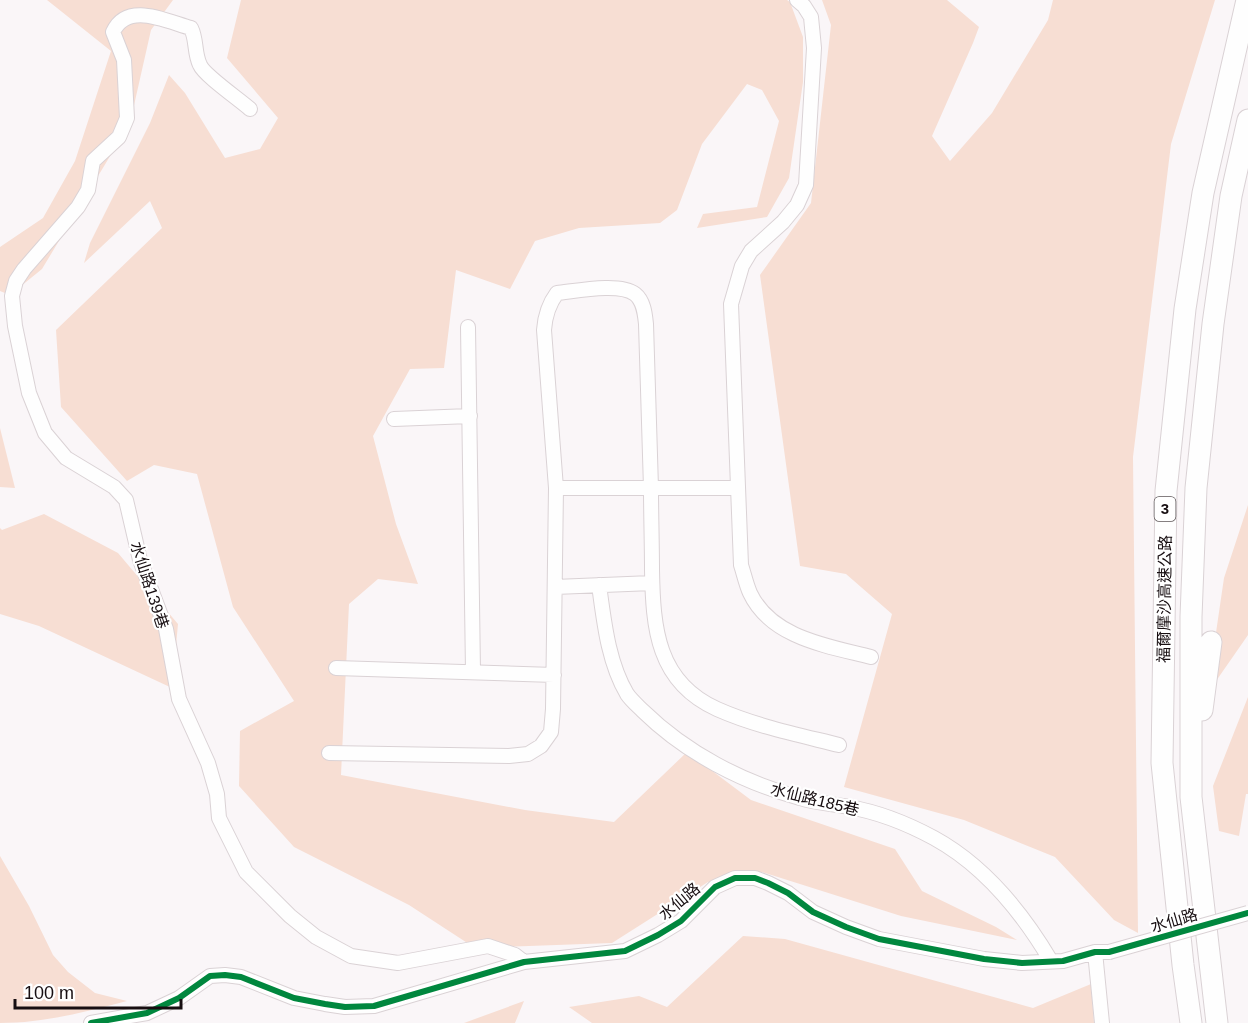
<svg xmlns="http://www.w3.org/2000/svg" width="1248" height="1023" font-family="Helvetica,'Noto Sans TC',sans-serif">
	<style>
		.green { fill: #f7ded3 }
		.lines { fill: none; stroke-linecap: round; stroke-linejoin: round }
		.minor-casing { stroke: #dad2d5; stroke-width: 16 }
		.highway-casing { stroke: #dad2d5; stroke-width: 23 }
		.minor { stroke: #fefefe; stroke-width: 14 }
		.highway { stroke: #fefefe; stroke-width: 21 }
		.minor-bridge-casing { stroke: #dad2d5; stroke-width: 16; stroke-linecap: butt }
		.minor-bridge { stroke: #fefefe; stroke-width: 14 }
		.cycleway-casing { stroke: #fff; stroke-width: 10 }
		.cycleway { stroke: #00873e; stroke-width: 6 }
		.labels { text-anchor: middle; stroke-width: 4.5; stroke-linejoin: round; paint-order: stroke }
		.shield { fill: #fff; stroke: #5d5658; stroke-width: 1.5 }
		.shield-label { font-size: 15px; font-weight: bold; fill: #170e11 }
		.street-label { font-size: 16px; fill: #170e11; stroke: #fff }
	</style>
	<rect width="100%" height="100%" fill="#faf6f8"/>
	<path class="green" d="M47 0H173L151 30 130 123 42 269 10 295 0 291V247L43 218 75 161 111 51Z
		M241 0H787L790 2 803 37V82L789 178 767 217 697 228 703 214 757 207 779 121 762 90 747 84 702 144 677 210 660 223 579 228 535 241 510 289 456 270 444 368 410 369 373 436 396 524 418 584 378 579 349 604 341 775 525 810 614 822 687 752 751 800 895 849 922 891 996 927 1017 940 901 916 762 872 708 882 612 943 475 948 409 905 294 847 239 786 240 731 294 701 233 607 197 474 154 465 127 481 61 407 56 330 162 228 150 201 84 263 90 243 150 123 169 75 185 93 225 158 260 149 278 118 227 58Z
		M822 0H947L979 27 973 43 932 136 950 161 992 113 1048 20 1053 0H1215L1171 144 1133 457 1138 933 1114 920 1055 857 964 820 844 787 892 614 846 574 800 566 760 275 811 203 831 25Z
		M0 428 15 488 0 487Z
		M1248 505V635L1207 694 1224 578Z
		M44 514 118 553 178 624 172 688 39 626 0 614V528L2 530Z
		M1248 697V794H1246L1239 836 1219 831 1213 786Z
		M0 856 29 906 53 955 68 972 95 993 127 1001C85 1012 44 1023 0 1023Z
		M743 936 785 939 1033 1008 1091 984 1094 1023H592L569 1007 639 996 667 1007Z
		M524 1001 515 1023H464Z"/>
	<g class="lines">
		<g class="minor-casing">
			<path id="minor" d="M797 0 804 6 811 17 814 48 806 185 797 205 783 222 751 251 742 266 731 304 741 565C744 574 746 584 750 593 771 638 828 646 871 657
				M250 109C240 100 204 75 200 65 194 53 197 40 191 28 166 21 127 1 113 32L124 60 127 118 119 137 93 161 88 190 78 207 24 269 16 281 12 296 15 326 29 393 45 433 66 458 114 487 126 500 140 560 166 629 179 699 208 763 217 794 219 818 246 872 290 916 316 937 351 956 398 963 488 946 515 955 524 962
				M468 327 473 671
				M394 419 470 416
				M556 488H651C651 516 652 543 652 570 653 628 657 682 717 709 755 726 799 735 839 745
				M599 585C604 621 608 662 627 694 631 700 638 706 643 711 686 753 742 782 800 798 815 803 833 804 849 807 878 812 908 824 934 838 985 866 1022 912 1051 961
				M555 587 652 583
				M336 668 554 675
				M329 753 509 756 528 754 541 746 551 732 553 709 556 488 544 330C545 316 548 305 557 293 576 291 620 282 635 294 644 301 645 315 646 324L651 488H738
				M1095 952 1102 1023
				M91 1023 147 1013 179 998 210 976 225 975 241 977 294 998 325 1004 345 1007 374 1006 524 962 625 951 658 935 681 921 715 887 735 878H755L768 883 788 893 813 912 846 927 879 939 984 959 1022 963 1063 961 1095 952H1109"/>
		</g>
		<g class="highway-casing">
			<path id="highway" d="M1202 710 1211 642
				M1191 1023 1183 965 1162 763 1166 491 1185 309 1203 193 1247 0
				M1217 1023 1191 797V617L1196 488 1213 324 1231 196 1248 120"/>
		</g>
		<use href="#minor" class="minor"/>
		<use href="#highway" class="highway"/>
		<g class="minor-bridge-casing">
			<path id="minor-bridge" d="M1109 952 1248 913"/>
		</g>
		<use href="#minor-bridge" class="minor-bridge"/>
		<g class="cycleway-casing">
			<path id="cycleway" d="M91 1023 147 1013 179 998 210 976 225 975 241 977 294 998 325 1004 345 1007 374 1006 524 962 625 951 658 935 681 921 715 887 735 878H755L768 883 788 893 813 912 846 927 879 939 984 959 1022 963 1063 961 1095 952H1109L1248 913"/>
		</g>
		<use href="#cycleway" class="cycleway"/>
	</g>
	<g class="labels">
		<rect class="shield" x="1154.5" y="497" width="21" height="24" rx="4.5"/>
		<g class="shield-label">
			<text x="1165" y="514">3</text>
		</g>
		<g class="street-label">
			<text transform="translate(150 585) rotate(72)" y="6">水仙路139巷</text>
			<text transform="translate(1164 599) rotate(-89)" y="6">福爾摩沙高速公路</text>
			<text transform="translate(815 799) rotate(14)" y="6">水仙路185巷</text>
			<text transform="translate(679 901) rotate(-40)" y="6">水仙路</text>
			<text transform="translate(1174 920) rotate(-16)" y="6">水仙路</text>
		</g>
	</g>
	<path d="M15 999v9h166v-9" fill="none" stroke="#170e11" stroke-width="3"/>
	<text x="24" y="999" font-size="18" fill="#170e11" stroke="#ffffff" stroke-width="4.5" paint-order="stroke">100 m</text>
</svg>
